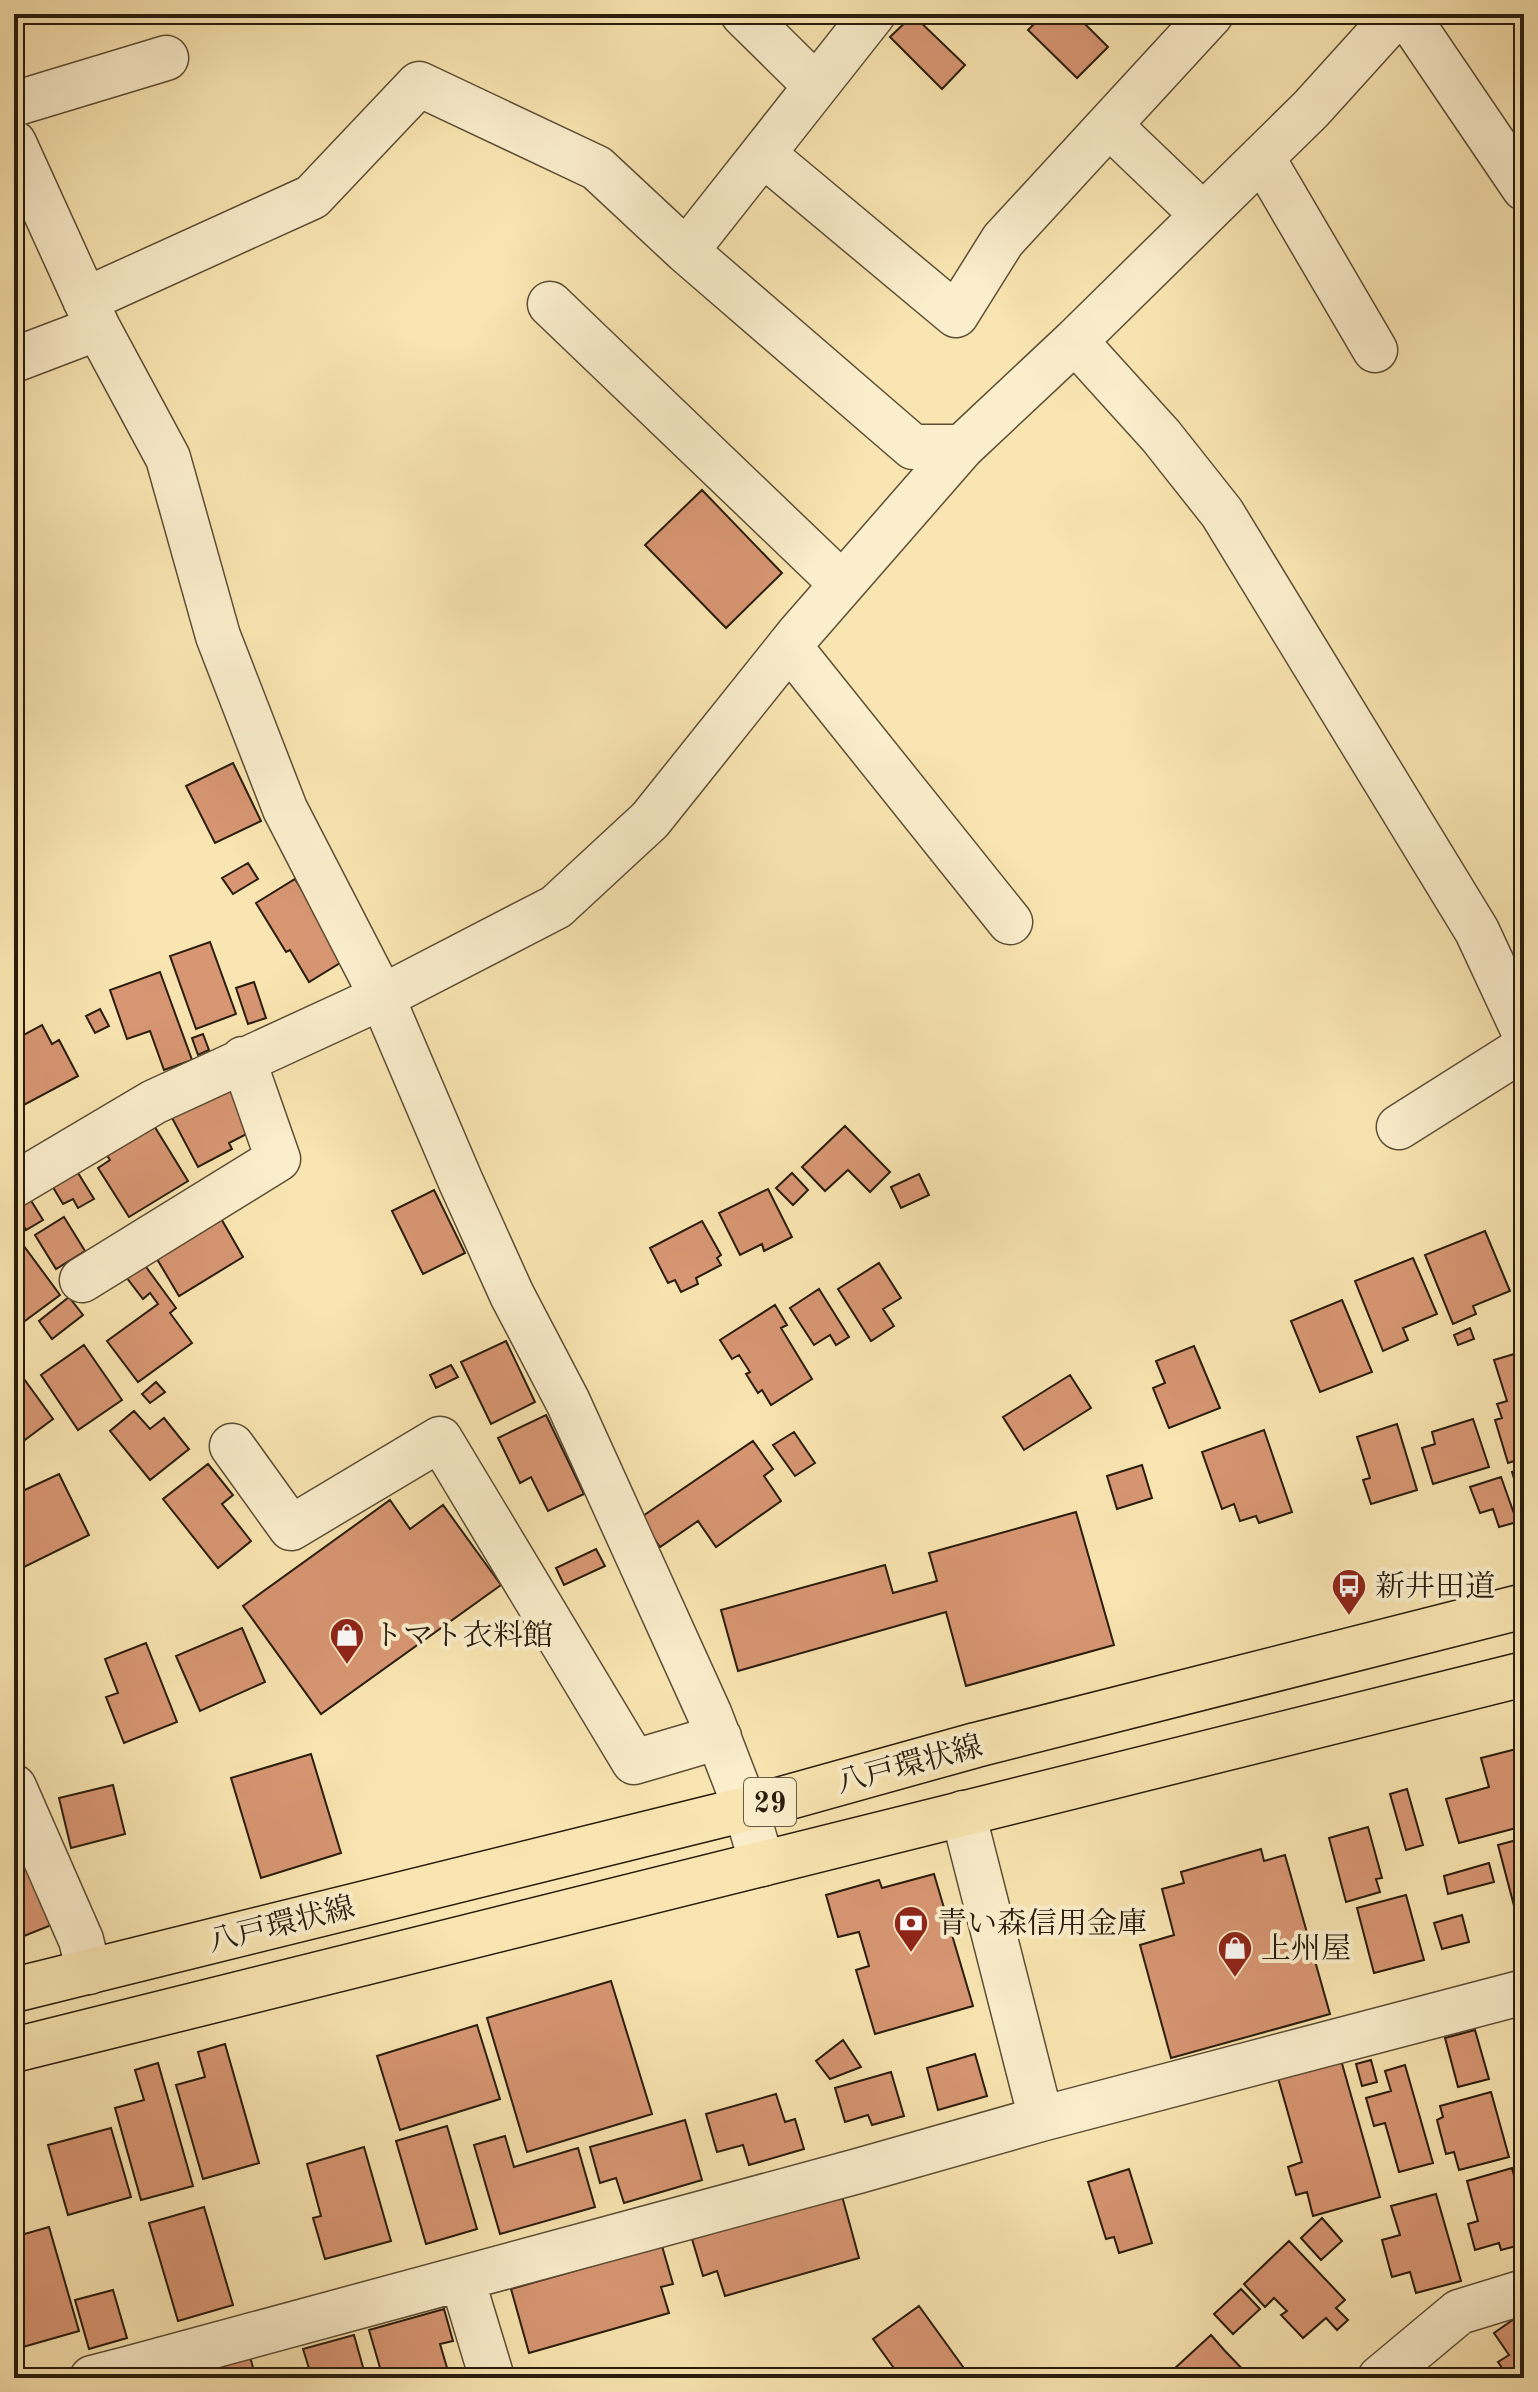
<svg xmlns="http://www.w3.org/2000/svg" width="1538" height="2392" font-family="'Old Standard TT','Noto Serif JP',serif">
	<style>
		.building { fill: #d89673; stroke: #291c0d; stroke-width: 2 }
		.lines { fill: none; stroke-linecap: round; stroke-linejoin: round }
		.minor-casing { stroke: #5d4e36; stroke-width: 47 }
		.major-casing { stroke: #291c0d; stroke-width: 47 }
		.minor { stroke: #fbeecc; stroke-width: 44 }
		.major { stroke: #f9e5b1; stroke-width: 44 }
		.labels { text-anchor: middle; stroke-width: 8; stroke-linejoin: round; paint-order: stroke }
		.shield { fill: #fbeecc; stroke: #685b46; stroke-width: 2 }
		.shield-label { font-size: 28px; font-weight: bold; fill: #291c0d }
		.poi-label { font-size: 30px; fill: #291c0d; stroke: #fbeecc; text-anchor: start }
		.street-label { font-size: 30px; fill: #291c0d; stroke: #fbeecc }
	</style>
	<rect width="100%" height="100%" fill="#f9e5b1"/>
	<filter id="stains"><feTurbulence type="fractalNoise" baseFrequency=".0025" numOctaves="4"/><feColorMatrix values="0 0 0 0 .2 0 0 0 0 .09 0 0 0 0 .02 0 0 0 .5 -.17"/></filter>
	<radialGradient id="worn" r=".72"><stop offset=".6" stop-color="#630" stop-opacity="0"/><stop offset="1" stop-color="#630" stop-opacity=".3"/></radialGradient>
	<path class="building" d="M1044 14H1075L1108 47 1077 78 1028 30Z
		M913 15 965 65 942 89 890 37Z
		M702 490 782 573 726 628 645 545Z
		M233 763 261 821 215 843 186 786Z
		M248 863 258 879 233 894 222 878Z
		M295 879 345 960 309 982 290 950 286 952 256 903Z
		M210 942 236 1014 196 1029 170 956Z
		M160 972 192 1060 164 1070 150 1031 127 1039 110 990Z
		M254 982 266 1018 248 1024 236 988Z
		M100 1009 109 1026 95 1033 86 1016Z
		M42 1025 52 1044 59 1040 78 1076 22 1106 14 1092V1040Z
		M203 1034 209 1050 198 1055 192 1038Z
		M228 1086 258 1128 229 1143 232 1149 198 1167 171 1116Z
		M153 1124 188 1181 129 1217 98 1168 110 1160 106 1154Z
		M845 1126 890 1172 870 1192 848 1170 825 1191 802 1167Z
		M75 1168 94 1199 78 1208 73 1199 63 1204 51 1184Z
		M792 1173 808 1190 793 1205 776 1188Z
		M919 1174 929 1195 901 1208 891 1187Z
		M768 1189 792 1237 764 1251 762 1244 740 1255 719 1213Z
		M434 1190 465 1253 423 1274 392 1211Z
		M30 1199 43 1220 26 1230 14 1209Z
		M219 1215 243 1257 179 1296 154 1254Z
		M64 1217 85 1251 56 1269 35 1235Z
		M702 1221 721 1255 717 1258 721 1265 696 1278 698 1284 681 1292 675 1280 668 1283 650 1248Z
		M1485 1231 1510 1291 1473 1306 1476 1314 1453 1324 1425 1255Z
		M15 1234 60 1295 14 1329V1235Z
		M1413 1258 1437 1314 1403 1328 1408 1340 1383 1351 1355 1281Z
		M141 1260 176 1308 170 1313 192 1343 138 1382 107 1341 158 1304 150 1293 143 1299 123 1273Z
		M879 1263 901 1298 883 1309 894 1326 871 1341 838 1289Z
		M819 1289 849 1337 836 1345 830 1335 814 1345 790 1308Z
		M69 1297 83 1315 52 1339 39 1321Z
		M1342 1300 1372 1372 1320 1392 1291 1321Z
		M775 1305 787 1325 781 1328 812 1379 771 1405 762 1390 758 1393 746 1374 750 1372 739 1355 732 1359 720 1340Z
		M1470 1328 1474 1339 1458 1345 1454 1335Z
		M506 1341 535 1402 491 1424 461 1362Z
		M84 1345 122 1400 78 1430 41 1375Z
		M1194 1346 1220 1408 1169 1428 1153 1388 1165 1383 1156 1361Z
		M1524 1351V1458L1508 1463 1495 1420 1502 1418 1497 1404 1507 1401 1494 1360Z
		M451 1365 458 1377 436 1388 430 1375Z
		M19 1372 53 1419 14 1448V1376Z
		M1070 1375 1091 1408 1024 1450 1003 1417Z
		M156 1382 165 1392 150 1403 142 1394Z
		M134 1411 150 1429 164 1418 189 1449 150 1480 110 1431Z
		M546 1415 584 1494 548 1511 531 1477 520 1483 498 1438Z
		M1473 1419 1489 1467 1433 1484 1422 1448 1435 1444 1432 1432Z
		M1397 1424 1417 1490 1371 1504 1363 1480 1370 1478 1357 1437Z
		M1264 1430 1292 1512 1259 1523 1256 1516 1240 1521 1234 1504 1222 1509 1202 1452Z
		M794 1432 815 1463 795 1476 773 1445Z
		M753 1441 773 1469 764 1476 781 1501 716 1547 698 1521 660 1547 640 1518Z
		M208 1464 233 1495 222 1504 251 1541 218 1568 163 1499Z
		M1142 1465 1152 1498 1117 1509 1107 1476Z
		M1524 1469V1511L1512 1472Z
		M59 1474 89 1535 14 1572V1495Z
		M1501 1477 1517 1522 1499 1527 1493 1509 1480 1513 1470 1487Z
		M390 1500 410 1529 443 1505 501 1585 321 1714 243 1606Z
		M1076 1512 1114 1645 966 1686 946 1612 738 1671 721 1610 885 1565 893 1593 937 1581 929 1553Z
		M596 1549 605 1566 564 1585 556 1568Z
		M242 1628 265 1682 200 1711 176 1656Z
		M146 1643 177 1722 124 1743 106 1697 118 1693 105 1659Z
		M1524 1747V1826L1459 1843 1446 1799 1489 1787 1481 1758Z
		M311 1754 341 1853 261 1878 231 1778Z
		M113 1785 125 1834 71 1848 59 1798Z
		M1407 1789 1423 1845 1406 1850 1390 1794Z
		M14 1825 54 1924 14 1940Z
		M1368 1827 1382 1878 1376 1879 1380 1892 1346 1902 1329 1838Z
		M1524 1838V1940H1523L1498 1845Z
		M1261 1849 1264 1861 1285 1855 1330 2014 1171 2058 1140 1945 1174 1935 1162 1889 1184 1883 1181 1872Z
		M1489 1863 1494 1882 1448 1894 1444 1876Z
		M934 1874 973 2006 875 2034 856 1970 869 1966 859 1932 838 1937 826 1895 879 1880 882 1888Z
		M1406 1895 1424 1960 1374 1973 1357 1908Z
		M1462 1915 1469 1942 1442 1949 1434 1923Z
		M611 1981 652 2114 527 2152 487 2018Z
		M477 2025 500 2099 400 2130 377 2056Z
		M1475 2030 1489 2079 1458 2087 1445 2038Z
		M843 2040 861 2067 830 2079 816 2061Z
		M225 2044 259 2163 203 2179 176 2085 205 2077 198 2052Z
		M975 2054 987 2096 938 2110 927 2068Z
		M1341 2060 1380 2197 1313 2216 1307 2192 1296 2195 1288 2167 1302 2162 1278 2078Z
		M1371 2060 1377 2082 1362 2086 1356 2064Z
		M158 2063 193 2186 141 2200 115 2108 144 2100 135 2070Z
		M1405 2065 1433 2163 1399 2172 1385 2123 1374 2126 1366 2098 1391 2091 1385 2071Z
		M891 2072 904 2116 872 2125 868 2115 845 2122 835 2088Z
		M1491 2092 1509 2157 1459 2170 1454 2152 1446 2154 1437 2120 1443 2117 1440 2106Z
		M776 2094 785 2122 795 2119 804 2149 749 2165 743 2145 717 2152 706 2114Z
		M685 2120 702 2180 624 2203 616 2178 600 2183 590 2147Z
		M447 2126 477 2229 426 2244 396 2141Z
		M111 2128 131 2197 68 2215 48 2145Z
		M505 2136 514 2167 578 2148 595 2207 500 2234 474 2145Z
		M364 2147 391 2241 325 2259 313 2218 321 2216 307 2164Z
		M1512 2168 1524 2213V2244L1501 2250 1499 2243 1475 2250 1468 2224 1478 2221 1467 2181Z
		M1129 2169 1152 2243 1119 2253 1114 2237 1106 2239 1088 2182Z
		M1436 2194 1461 2281 1416 2293 1410 2272 1392 2277 1382 2240 1400 2235 1391 2206Z
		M842 2196 859 2258 725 2296 717 2271 703 2276 692 2239Z
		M204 2207 233 2305 178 2321 149 2223Z
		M1322 2218 1342 2241 1321 2260 1301 2238Z
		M49 2227 79 2331 23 2347 14 2316V2237Z
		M1289 2241 1345 2300 1336 2308 1348 2320 1337 2330 1326 2318 1303 2338 1281 2315 1287 2311 1274 2298 1265 2307 1244 2284Z
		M662 2246 673 2284 661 2287 669 2313 529 2353 511 2289Z
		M1241 2289 1260 2309 1233 2334 1214 2314Z
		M113 2290 127 2338 89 2349 75 2300Z
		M919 2306 971 2378H901L873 2339Z
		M444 2309 453 2341 440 2344 448 2371 423 2378H383L369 2330Z
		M1524 2312V2378H1509L1498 2362 1509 2355 1494 2333Z
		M354 2335 366 2378H312L303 2349Z
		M1211 2335 1225 2351 1251 2378H1183L1174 2369Z
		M250 2357 256 2378H202L200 2371Z"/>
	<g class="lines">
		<g class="minor-casing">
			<path id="minor" d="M743 14 816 86
				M1406 14 1524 188
				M14 104 166 58
				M1109 125 1203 215
				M14 143 98 328 168 458 218 636 285 809 382 997 461 1182 512 1295 568 1402 709 1713 746 1809 762 1864
				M763 154 956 315 1003 240 1211 14
				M1262 157 1375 350
				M686 251 873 14
				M85 300 312 197 419 84 597 168 686 251 913 447H962
				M550 304 842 584
				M1075 341 1161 436 1222 513 1477 931 1524 1032
				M14 360 98 328
				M789 646 1010 922
				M1399 1127 1524 1048
				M14 1185 154 1102 382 997 556 907 650 820 798 635 962 447 1075 341 1311 109 1397 14
				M82 1280 278 1159 243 1059
				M232 1446 291 1528 440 1439 634 1762 719 1737
				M14 1787 81 1940 89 1972
				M963 1813 1041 2119
				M462 2279 492 2378
				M92 2378 131 2368
				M127 2378 131 2368 858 2171 1041 2119 1524 1992
				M1380 2378 1459 2312 1524 2292"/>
		</g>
		<g class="major-casing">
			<path id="major" d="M14 1990 746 1809 976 1745 1524 1606
				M14 2050 1524 1674"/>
		</g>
		<use href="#minor" class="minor"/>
		<use href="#major" class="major"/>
	</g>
	<defs>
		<g id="bus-pin" transform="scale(1.8)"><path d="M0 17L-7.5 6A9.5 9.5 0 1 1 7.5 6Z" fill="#8f2418" stroke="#fbeecc"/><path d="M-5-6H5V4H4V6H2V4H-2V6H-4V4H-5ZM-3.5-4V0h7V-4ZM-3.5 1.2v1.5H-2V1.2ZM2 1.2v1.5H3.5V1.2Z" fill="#fff"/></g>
		<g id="shop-pin" transform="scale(1.8)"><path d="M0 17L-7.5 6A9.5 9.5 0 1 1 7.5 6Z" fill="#8f2418" stroke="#fbeecc"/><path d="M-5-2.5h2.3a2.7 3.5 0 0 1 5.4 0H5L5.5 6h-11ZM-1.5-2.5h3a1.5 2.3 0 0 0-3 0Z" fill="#fff"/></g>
		<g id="bank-pin" transform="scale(1.8)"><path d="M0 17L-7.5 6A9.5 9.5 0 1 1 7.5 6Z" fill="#8f2418" stroke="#fbeecc"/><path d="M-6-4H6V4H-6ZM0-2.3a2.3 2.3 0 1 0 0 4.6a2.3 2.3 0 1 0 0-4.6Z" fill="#fff"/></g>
	</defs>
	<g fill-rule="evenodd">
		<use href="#bus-pin" x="1349" y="1586"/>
		<use href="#shop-pin" x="347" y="1635"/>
		<use href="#bank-pin" x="911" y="1923"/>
		<use href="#shop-pin" x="1235" y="1948"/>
	</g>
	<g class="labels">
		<rect class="shield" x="744" y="1778" width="52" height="48" rx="6"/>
		<g class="shield-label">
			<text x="770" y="1812">29</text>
		</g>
		<g class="poi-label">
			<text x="1375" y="1596">新井田道</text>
			<text x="373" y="1645">トマト衣料館</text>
			<text x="937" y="1933">青い森信用金庫</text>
			<text x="1261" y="1958">上州屋</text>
		</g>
		<g class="street-label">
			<text transform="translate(909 1764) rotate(-15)" y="10">八戸環状線</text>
			<text transform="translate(281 1924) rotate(-14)" y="10">八戸環状線</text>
		</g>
	</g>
	<rect width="1538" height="2392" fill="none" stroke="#f9e5b1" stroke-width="48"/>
	<rect x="16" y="16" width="1506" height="2360" fill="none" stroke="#291c0d" stroke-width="4"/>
	<rect x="24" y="24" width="1490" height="2344" fill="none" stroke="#291c0d" stroke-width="2"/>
	<rect width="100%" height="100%" filter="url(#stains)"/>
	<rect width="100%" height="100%" fill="url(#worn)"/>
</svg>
